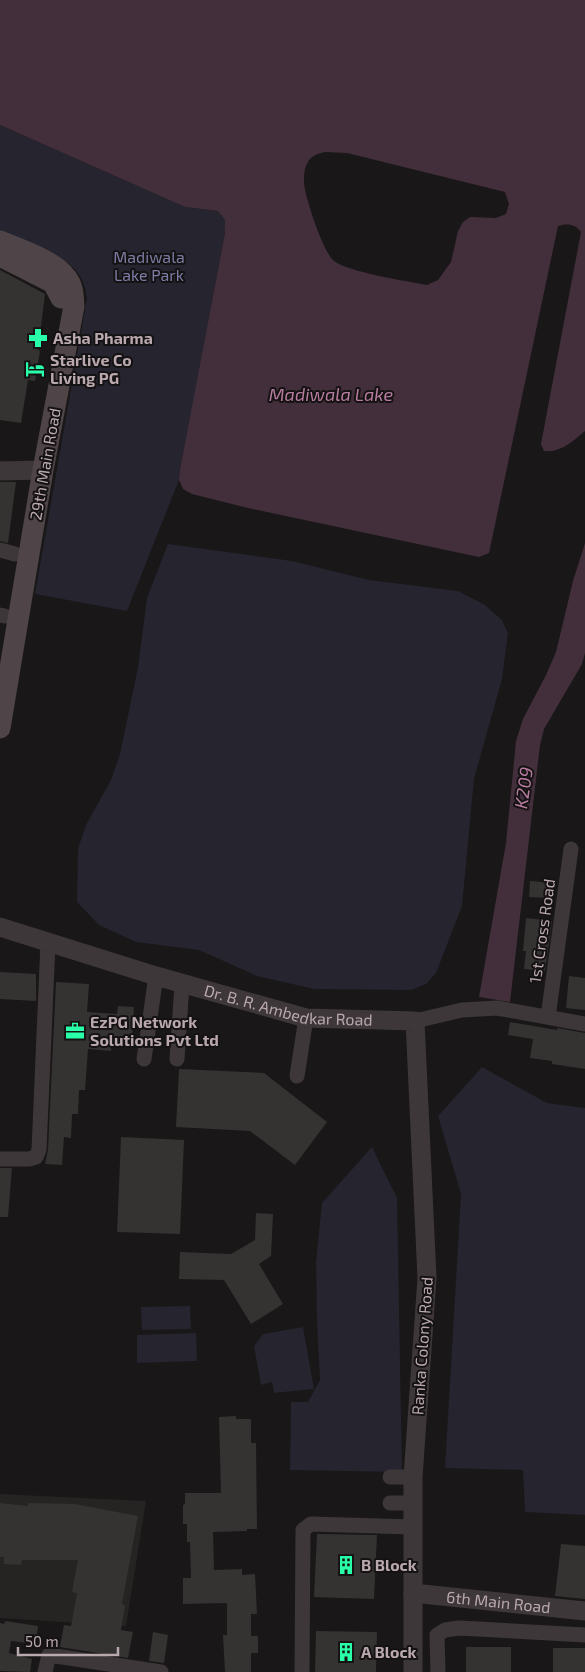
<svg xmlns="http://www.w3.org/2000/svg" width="585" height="1672" font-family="'Exo 2',sans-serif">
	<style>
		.built { fill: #262323 }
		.green { fill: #25242f }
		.water { fill: #432f3b; fill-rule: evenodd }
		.building { fill: #353232 }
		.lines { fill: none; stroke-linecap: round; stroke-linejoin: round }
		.minor { stroke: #3e3739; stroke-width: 15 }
		.tertiary { stroke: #3e3739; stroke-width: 19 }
		.secondary { stroke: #4f4548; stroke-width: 21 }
		.labels { text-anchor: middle; stroke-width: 4; stroke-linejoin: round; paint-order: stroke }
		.park-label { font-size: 16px; fill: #7d7da7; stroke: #141212 }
		.poi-label { font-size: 16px; font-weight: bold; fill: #baa8af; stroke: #141212; text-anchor: start }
		.street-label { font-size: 16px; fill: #baa8af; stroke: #141212 }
		.water-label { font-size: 18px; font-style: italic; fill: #b87ca0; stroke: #141212 }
	</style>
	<rect width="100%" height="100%" fill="#191717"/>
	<path class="built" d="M0 1494 146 1501 126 1626 0 1618Z"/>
	<path class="green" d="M0 125 185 207 218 211 225 220V233L179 480 127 611 35 594 87 298C83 267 65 260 39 248 26 243 13 237 0 231Z
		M168 544 292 561 369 580 458 591 485 605 502 620 508 633 502 679 474 779 462 906 436 973 426 984 411 990 314 989 257 976 199 950 136 942 99 925 77 902 78 848 87 823 111 780 120 754 138 667 147 598Z
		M482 1067 547 1103 585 1108V1515L525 1512 523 1470 445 1468 461 1194 438 1116Z
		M372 1147 397 1198 402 1472 290 1470 291 1402H308L320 1380 317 1323 316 1262 322 1203Z
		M190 1306 191 1329 142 1330 141 1307Z
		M303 1327 314 1389 274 1393 272 1382 261 1385 254 1346 263 1334Z
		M196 1333 197 1361 137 1363V1335Z"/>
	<path class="water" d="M0 0H585V431C573 441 561 453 544 451L541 444 581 232C576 224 567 223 558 226L489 553 479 557 248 508 192 494 183 489 179 480 180 470 225 233V220L218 211 185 207 0 125ZM325 152 347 153 505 192 509 204 506 214 496 218 470 217 463 222 458 231 451 262 438 280 427 285C406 281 348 272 334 261 323 252 305 197 304 183 304 178 304 168 307 164 310 156 317 154 325 152Z
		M585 543V653L582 664 544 729 540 745 510 1002 479 997 506 843 516 741 523 719 546 675 556 652 573 581Z"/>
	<path class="building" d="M0 270 45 294 38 350 40 351 35 381 28 380 21 423 0 420Z
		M0 482H16L8 543 0 541Z
		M530 881 553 883 552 898 529 897Z
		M526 918 552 921 545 971 524 969 526 951H523Z
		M0 972 36 974V1001L0 999Z
		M569 976 585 978V1010L566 1008Z
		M56 982 89 984 87 1012 117 1014 118 1006 134 1007 132 1040 112 1039 111 1051 88 1049 85 1090H79L78 1114H72L71 1138 64 1137 62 1165 45 1164 48 1150Z
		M510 1022 557 1030V1028L585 1033V1069L552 1064V1061L530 1058 533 1039 508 1035Z
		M179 1069 264 1073 327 1122 295 1165 250 1131 176 1127Z
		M121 1137 184 1140 180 1234 117 1232Z
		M0 1168H12L8 1217H0Z
		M256 1213 273 1214 271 1256 259 1264 283 1304 251 1324 224 1280 179 1279 180 1252 231 1254 255 1240Z
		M236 1416V1419H251V1443H256L257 1529H247V1531L213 1532 214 1570 242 1569V1575L255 1574 257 1614H251V1636H258V1653H251V1672H225L223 1635H227V1603L183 1604V1578H191L190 1542H187V1524H183V1505L185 1504V1493H221L219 1417Z
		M0 1503 28 1506V1503L75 1504 138 1516 122 1604 125 1605 121 1630 133 1632 128 1658 60 1647 64 1625 71 1626 77 1593 72 1592 78 1560H22L21 1565 4 1564V1557H0Z
		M317 1534 377 1535 374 1599 314 1597Z
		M561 1544 585 1546V1599L555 1596Z
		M5 1621 38 1626 36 1644 11 1641 9 1653 32 1659 30 1672 0 1671V1623L4 1624Z
		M316 1631 377 1632 376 1672H315Z
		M153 1632 168 1635 164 1663 149 1661Z
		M466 1647H511V1672H466Z
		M553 1648H585V1672H553Z"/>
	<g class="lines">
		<path class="minor" d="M0 550 15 554
			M0 615 5 616
			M548 1017 571 849
			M415 1021 462 1010 497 1008 585 1024
			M144 1059 156 976
			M177 1059 182 984
			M297 1076 306 1018
			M0 1159H29L36 1157 39 1150 48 943
			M390 1477H413
			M390 1503H413
			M45 1672 49 1655 161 1672
			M302 1672 303 1530 311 1524 413 1527
			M438 1672 437 1635 445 1630 459 1628 585 1635"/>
		<g class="tertiary">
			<path d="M0 471 43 470"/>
			<path id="s1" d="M0 927 156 976 306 1018 415 1021 427 1278 413 1477V1672"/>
			<path id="s2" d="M413 1593 585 1611"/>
		</g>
		<path class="secondary" d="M0 241C21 250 59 261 70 283 74 291 73 298 74 306L43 470 0 728
			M0 256 53 283 61 298"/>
	</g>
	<defs>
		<g id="pharmacy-bare" transform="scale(1.5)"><path d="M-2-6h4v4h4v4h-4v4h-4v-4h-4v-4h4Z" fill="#29ffa9" stroke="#141212" stroke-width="2.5" paint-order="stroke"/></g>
		<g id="hotel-bare" transform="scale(1.5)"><path d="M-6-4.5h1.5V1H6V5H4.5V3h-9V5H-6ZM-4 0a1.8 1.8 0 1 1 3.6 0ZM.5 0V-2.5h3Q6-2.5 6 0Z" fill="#29ffa9" stroke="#141212" stroke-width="2.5" paint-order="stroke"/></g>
		<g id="office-bare" transform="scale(1.5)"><path d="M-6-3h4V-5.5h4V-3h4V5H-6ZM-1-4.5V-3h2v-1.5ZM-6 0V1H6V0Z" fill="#29ffa9" stroke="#141212" stroke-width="2.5" paint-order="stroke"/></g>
		<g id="building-bare" transform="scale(1.5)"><path d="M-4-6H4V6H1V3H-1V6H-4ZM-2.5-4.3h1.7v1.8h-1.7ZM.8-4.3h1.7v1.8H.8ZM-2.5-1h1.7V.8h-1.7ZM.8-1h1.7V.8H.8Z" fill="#29ffa9" stroke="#141212" stroke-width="2.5" paint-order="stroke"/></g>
	</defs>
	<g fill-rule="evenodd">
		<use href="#pharmacy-bare" x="38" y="338"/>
		<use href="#hotel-bare" x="35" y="369"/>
		<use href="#office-bare" x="75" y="1031"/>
		<use href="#building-bare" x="346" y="1565"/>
		<use href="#building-bare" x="346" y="1652"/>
	</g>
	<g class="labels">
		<g class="park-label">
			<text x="149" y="263">Madiwala<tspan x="149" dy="18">Lake Park</tspan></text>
		</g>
		<g class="poi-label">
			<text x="53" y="344">Asha Pharma</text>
			<text x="50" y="366">Starlive Co<tspan x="50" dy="18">Living PG</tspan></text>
			<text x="90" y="1028">EzPG Network<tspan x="90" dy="18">Solutions Pvt Ltd</tspan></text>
			<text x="361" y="1571">B Block</text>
			<text x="361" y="1658">A Block</text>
		</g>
		<g class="street-label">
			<text transform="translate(45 464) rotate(-80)" y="6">29th Main Road</text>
			<text transform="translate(542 931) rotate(-82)" y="6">1st Cross Road</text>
			<text dy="6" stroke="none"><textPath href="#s1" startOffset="300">Dr. B. R. Ambedkar Road</textPath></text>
			<text transform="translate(422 1346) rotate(-86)" y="6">Ranka Colony Road</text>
			<text dy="6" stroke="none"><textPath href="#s2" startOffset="86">6th Main Road</textPath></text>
		</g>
		<g class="water-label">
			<text x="331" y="401">Madiwala Lake</text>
			<text transform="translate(524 788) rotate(-82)" y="6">K209</text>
		</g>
	</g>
	<path d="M18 1647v8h100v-8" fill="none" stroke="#baa8af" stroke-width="2.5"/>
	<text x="25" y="1647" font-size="15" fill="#baa8af" stroke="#141212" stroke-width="4" paint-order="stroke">50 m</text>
</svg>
